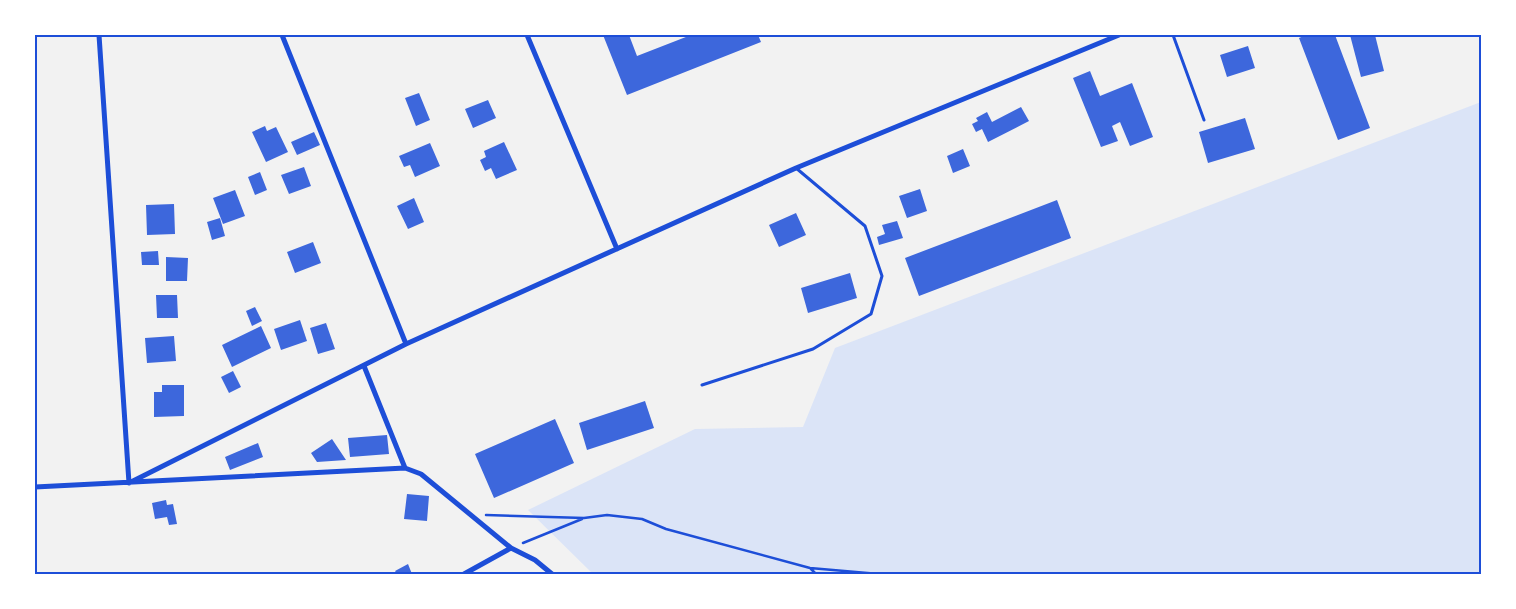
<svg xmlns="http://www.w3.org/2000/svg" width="1516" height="609" font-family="Helvetica,sans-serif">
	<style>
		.green { fill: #dbe4f7 }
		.building { fill: #3d67dc }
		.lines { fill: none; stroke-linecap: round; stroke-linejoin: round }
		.path { stroke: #1d4ed8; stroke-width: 2.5 }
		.service { stroke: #1d4ed8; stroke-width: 3 }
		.minor { stroke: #1d4ed8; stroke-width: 5 }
		.neatline { fill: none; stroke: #1d4ed8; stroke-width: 2 }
	</style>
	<rect width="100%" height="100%" fill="#f2f2f2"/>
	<path class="green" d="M1481 102V574H593L528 510 695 429 803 427 835 348Z"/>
	<path class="building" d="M603 35H629L637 56 691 35H758L761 42 627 95Z
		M1306 35H1335L1370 128 1338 140 1299 38Z
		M1350 35H1375L1384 71 1361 77Z
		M1248 46 1255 68 1227 77 1220 55Z
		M1090 71 1100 96 1132 83 1153 137 1130 146 1120 122 1112 126 1118 141 1101 147 1073 78Z
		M419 93 430 120 416 126 405 98Z
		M488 100 496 118 473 128 465 109Z
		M1021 107 1029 121 988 142 982 129 976 132 972 124 978 121 976 118 987 112 992 122Z
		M1245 118 1255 149 1208 163 1199 132Z
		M265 126 267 131 276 127 288 152 266 162 252 132Z
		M314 132 320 145 297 155 291 142Z
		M504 142 517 170 496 179 491 168 485 171 480 160 486 157 484 151Z
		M430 143 440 166 415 177 410 165 404 167 399 156Z
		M963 149 970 166 953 173 947 156Z
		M304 167 311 186 289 194 281 175Z
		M260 172 267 190 255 195 248 177Z
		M920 189 927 211 907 218 899 196Z
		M235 190 245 216 223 224 213 198Z
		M414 198 424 222 408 229 397 206Z
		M1057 200 1071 238 919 296 905 258Z
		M174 204 175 234 147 235 146 205Z
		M796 213 806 235 779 247 769 225Z
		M220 218 225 236 212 240 207 222Z
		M897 221 903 238 879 245 877 237 885 234 882 225Z
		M313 242 321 263 295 273 287 252Z
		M158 251 159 265H142L141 252Z
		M166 257 188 258 187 281H166Z
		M850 273 857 298 808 313 801 288Z
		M156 295H177L178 318H157Z
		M255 307 262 321 252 326 246 311Z
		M300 320 307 341 281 350 274 329Z
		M326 323 335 349 318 354 310 328Z
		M261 326 271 348 232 367 222 345Z
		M174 336 176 361 147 363 145 338Z
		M233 371 241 387 229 393 221 377Z
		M162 385H184V416L154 417V392H162Z
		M645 401 654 428 587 450 579 423Z
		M555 419 574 463 494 498 475 454Z
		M387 435 389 454 350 457 348 438Z
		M332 439 346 460 317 462 311 453Z
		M258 443 263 457 230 470 225 457Z
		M407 494 429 496 427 521 404 519Z
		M166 500 167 505 173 504 177 524 169 525 167 517 155 519 152 503Z
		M408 564 412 574H397L395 571Z"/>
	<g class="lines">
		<path class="path" d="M486 515 584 518 607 515 642 519 666 529 810 568 879 574
			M523 543 582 519
			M811 569 816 574"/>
		<path class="service" d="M1173 35 1204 120
			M702 385 813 349 871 314 882 276 865 226 796 168"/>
		<path class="minor" d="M99 35 129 483
			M282 35 406 344
			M527 35 617 249
			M364 366 405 468
			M129 483 406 344 796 168 1119 35
			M35 487 405 468 421 474 511 548 535 560 552 574
			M464 574 511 548"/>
	</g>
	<rect width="1516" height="609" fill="none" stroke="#ffffff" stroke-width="72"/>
	<rect x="36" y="36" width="1444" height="537" class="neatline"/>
</svg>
